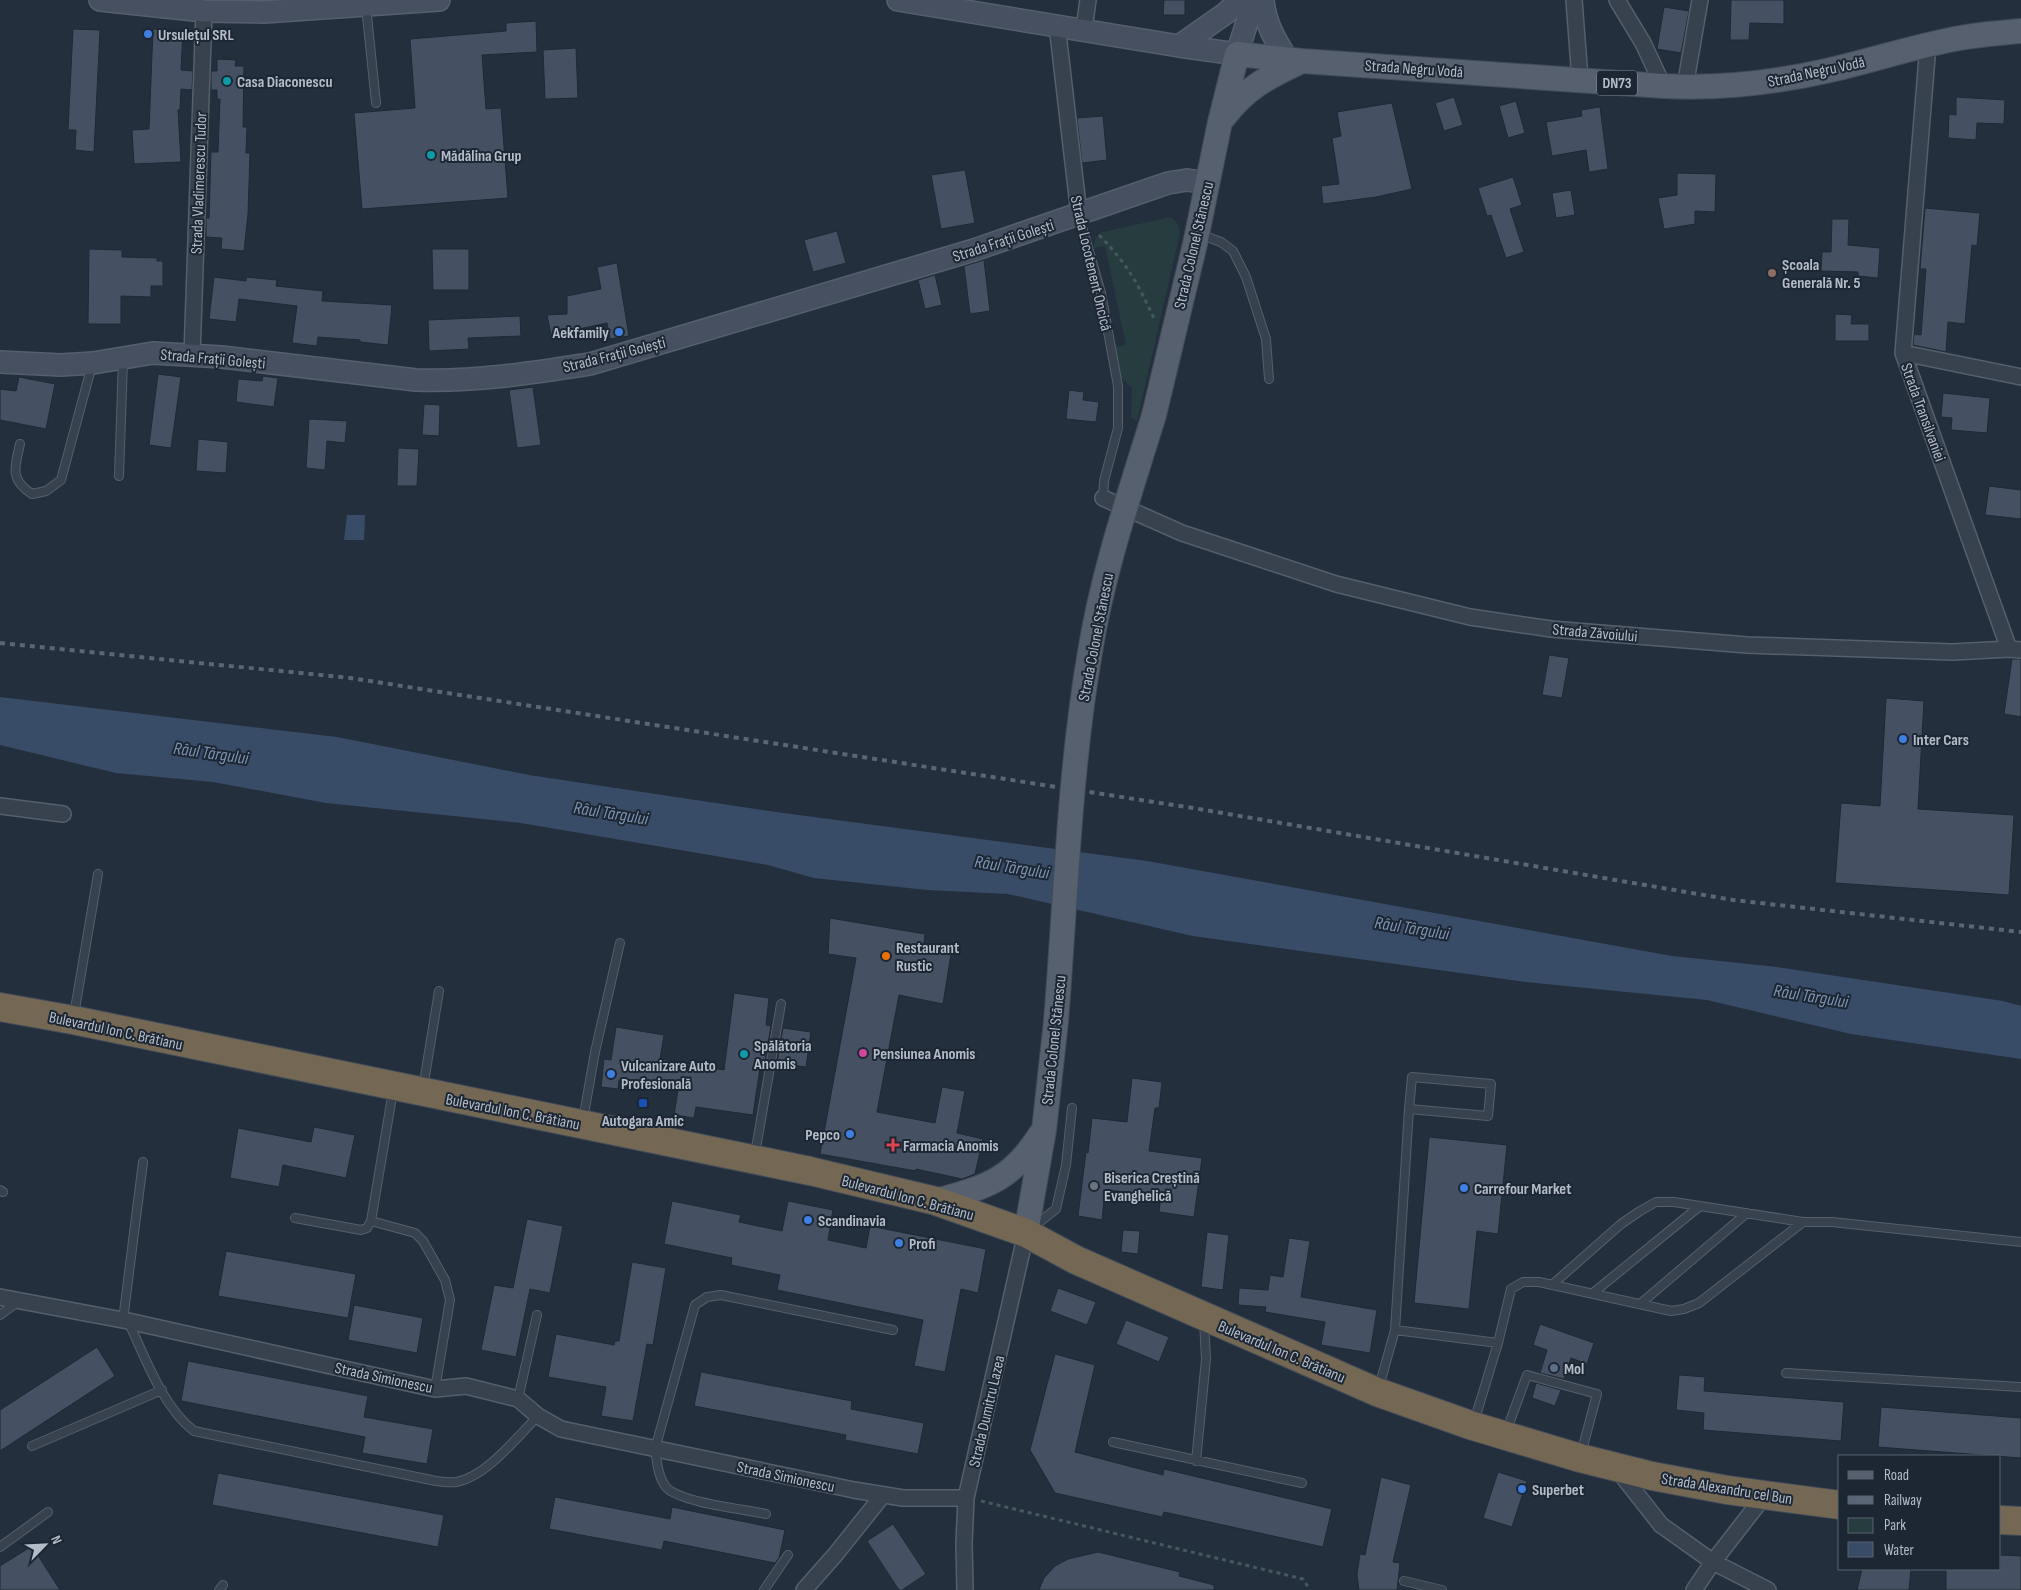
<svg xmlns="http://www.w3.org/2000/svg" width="2021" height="1590" font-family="'Sofia Sans Condensed',sans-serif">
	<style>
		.green { fill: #263c3f }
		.water { fill: #394c67 }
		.building { fill: #455162; stroke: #1f2835 }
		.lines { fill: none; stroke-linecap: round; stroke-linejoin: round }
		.lane-casing { stroke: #565f6c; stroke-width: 10 }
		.street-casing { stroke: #565f6c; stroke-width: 18 }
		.secondary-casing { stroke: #565f6c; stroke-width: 24 }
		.primary-casing { stroke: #414a57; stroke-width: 26 }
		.highway-casing { stroke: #434c59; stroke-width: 30 }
		.path { stroke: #44595c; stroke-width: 3; stroke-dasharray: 4 4; stroke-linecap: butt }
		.lane { stroke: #38414e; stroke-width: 8 }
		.street { stroke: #38414e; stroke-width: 15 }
		.secondary { stroke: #465061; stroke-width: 21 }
		.primary { stroke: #56606e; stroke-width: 24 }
		.highway { stroke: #746855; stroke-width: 28 }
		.rail { stroke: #5a6575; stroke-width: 4; stroke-dasharray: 5 5; stroke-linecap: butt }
		.primary-bridge-casing { stroke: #414a57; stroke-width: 26; stroke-linecap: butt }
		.primary-bridge { stroke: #56606e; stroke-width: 24 }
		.shop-dot { fill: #3f7fe0; stroke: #1d2633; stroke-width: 2 }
		.culture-dot { fill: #0f9aa8; stroke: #1d2633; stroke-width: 2 }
		.education-dot { fill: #8d6e63; stroke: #1d2633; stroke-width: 2 }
		.food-dot { fill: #e8710a; stroke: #1d2633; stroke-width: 2 }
		.hotel-dot { fill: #d1479c; stroke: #1d2633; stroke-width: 2 }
		.transit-dot { fill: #1a4fb4; stroke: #1d2633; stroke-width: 2 }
		.health-dot { fill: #e0444e; stroke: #1d2633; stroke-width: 2 }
		.worship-dot { fill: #6b7280; stroke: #1d2633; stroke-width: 2 }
		.service-dot { fill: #5c6f8a; stroke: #1d2633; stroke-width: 2 }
		.labels { text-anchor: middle; stroke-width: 4; stroke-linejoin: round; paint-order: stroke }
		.shield { fill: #1d2633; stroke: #878f9c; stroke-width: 1 }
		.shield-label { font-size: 15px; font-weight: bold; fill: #b4bcc9 }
		.poi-label { font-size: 16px; font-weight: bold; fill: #b4bcc9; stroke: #1d2633; text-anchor: start }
		.street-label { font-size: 16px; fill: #b4bcc9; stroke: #1d2633 }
		.water-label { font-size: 18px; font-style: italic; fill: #7c92b1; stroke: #1d2633 }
	</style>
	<rect width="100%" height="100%" fill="#242f3e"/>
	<path class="green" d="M1171 217 1178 224 1180 233 1137 421 1131 418 1132 388 1119 376 1113 348 1126 345 1105 246 1093 248 1096 238 1102 232Z"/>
	<path class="water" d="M347 515H365L364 540H344Z
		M0 697 337 737 529 775 776 812 1147 861 1672 956 1777 967 2003 1001 2021 1006V1059L1851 1034 1707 1000 1526 982 1193 936 1008 894 927 890 814 878 768 865 521 823 326 803 213 782 116 773 0 745Z"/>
	<path class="building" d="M1164 0H1185V15H1163Z
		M1731 0H1784V24L1750 23 1749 40H1730Z
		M1664 7 1689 11 1681 53 1657 49Z
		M536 21 537 52 482 55 486 109 501 108 508 198 362 209 354 113 415 108 410 39 506 31V23Z
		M73 29 100 30 94 152 75 150 76 130H68Z
		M153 29 183 30 181 70 193 71 192 90 181 89 180 110H178L181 162 134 164 132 130 149 129Z
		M576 48 578 98 545 99 543 50Z
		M217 59 236 60 235 66H244L243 127H247L246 153H250L248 214 244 251 221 249 222 238 206 237V218H209L211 152H218L220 99H217V90H211V71H217Z
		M1454 97 1463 125 1444 131 1435 103Z
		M1956 97 2005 100 2004 124 1977 123 1976 140 1948 138 1949 114 1956 115Z
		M1516 101 1525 133 1508 138 1499 106Z
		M1392 103 1412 189 1376 197 1323 204 1321 186 1339 184 1332 138 1341 136 1337 112Z
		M1600 107 1608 169 1589 172 1586 150 1552 156 1546 122 1582 116 1581 110Z
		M1103 116 1107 160 1082 163 1077 118Z
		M965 170 975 223 941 229 931 175Z
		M1677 173 1716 174 1715 212 1695 211V224L1664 229 1658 198 1677 195Z
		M1513 177 1522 205 1510 209 1524 252 1506 258 1491 215 1487 216 1478 188Z
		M1571 190 1575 215 1556 218 1552 193Z
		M1925 208 1980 213 1977 246 1972 245 1965 324 1948 322 1946 352 1913 345 1914 334 1921 335 1926 269H1920Z
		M1832 219H1849L1848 245 1880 248 1878 278 1858 276V272L1821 271 1822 252H1831Z
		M837 231 846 263 813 272 804 240Z
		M89 249 122 250V257L157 258V261H163V286H151V297L121 296V324H88Z
		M432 249H469V290H433Z
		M984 260 990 311 970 314 964 266Z
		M617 263 629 336 610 339 607 323 551 335 547 315 567 314V296L601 289 597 267Z
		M935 275 942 305 925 309 918 280Z
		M214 277 246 281V277L277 280 276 286 323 291 322 301 392 305 388 345 360 342V340L318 337 317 346 292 343 297 306 239 299 236 322 209 319Z
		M1835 314 1852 315 1851 324H1869V341H1835Z
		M520 316 521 336 468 338 469 349 429 351 428 320Z
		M158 374 181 377 171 448 149 445Z
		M263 376 278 378 274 407 236 402 238 379 262 381Z
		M19 377 55 384 46 429 0 420V389L16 391Z
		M533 387 541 445 517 448 509 390Z
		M1069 390 1084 392 1083 400 1099 402 1096 422 1066 419Z
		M1943 393 1990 398 1987 433 1951 430 1952 418 1941 417Z
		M424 404 440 405 439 436 422 435Z
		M309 419 347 421 345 443 327 441 325 470 306 468Z
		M198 439 228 442 226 473 196 471Z
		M398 448 419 449 417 486H397Z
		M1989 486 2021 490V519L1985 515Z
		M1549 655 1569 658 1562 698 1542 695Z
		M2012 659H2021V717L2004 714Z
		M1886 698 1924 701 1918 809 2014 815 2009 895 1835 883 1841 803 1880 806Z
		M830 918 925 934 923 950 951 954 943 1004 899 995 877 1112 935 1123 942 1087 965 1091 957 1133 983 1139 975 1174 962 1179 916 1169V1171L820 1154 856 958 828 954Z
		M734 993 769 998 766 1025 771 1026 765 1061H761L753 1115 696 1107 694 1118 674 1115 678 1090 619 1080 618 1089 601 1087 604 1059 611 1060 616 1027 664 1035 660 1059 724 1070Z
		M783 1028 811 1032 806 1067 777 1063Z
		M1132 1078 1162 1082 1159 1108H1155L1149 1151 1202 1158 1194 1217 1159 1212 1161 1195 1105 1190 1102 1220 1078 1216 1086 1152 1088 1153 1092 1118 1127 1122Z
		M314 1127 355 1135 346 1178 283 1165 279 1187 230 1178 238 1128 311 1142Z
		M1429 1137 1507 1145 1498 1234 1477 1231 1469 1309 1414 1303Z
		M672 1201 741 1215 739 1222 782 1231 788 1201 833 1210 828 1240 866 1248 870 1226 986 1249 978 1293 961 1289 945 1372 914 1366 923 1320 777 1290 780 1275 731 1265 732 1258 664 1244Z
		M527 1219 563 1226 550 1293 530 1289 516 1357 481 1350 494 1285 513 1288Z
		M1123 1230 1140 1231 1138 1254 1121 1252Z
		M1207 1232 1229 1235 1223 1290 1201 1287Z
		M1289 1238 1310 1241 1301 1297 1377 1310 1370 1353 1321 1345 1325 1322 1265 1312 1266 1307 1238 1305 1239 1288 1268 1290 1270 1275 1283 1277Z
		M226 1251 356 1274 348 1318 218 1296Z
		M632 1262 666 1268 653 1345 647 1344 633 1421 601 1416 606 1387 548 1377 556 1334 614 1345 615 1341H619Z
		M1058 1288 1096 1302 1087 1325 1050 1311Z
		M354 1305 423 1318 417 1353 348 1340Z
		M1126 1320 1169 1337 1159 1362 1116 1344Z
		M1540 1324 1594 1343 1587 1364 1571 1358 1564 1379 1540 1373 1547 1350 1533 1345Z
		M97 1347 115 1376 0 1451V1410Z
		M1055 1354 1095 1365 1075 1452 1163 1475 1164 1469 1332 1509 1323 1547 1164 1512 1162 1517 1055 1493 1030 1450Z
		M188 1361 368 1396 364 1417 433 1429 427 1464 362 1453 365 1437 181 1401Z
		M701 1372 852 1401 851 1409 924 1423 918 1454 845 1440 846 1435 694 1406Z
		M1679 1375 1705 1377 1704 1391 1844 1402 1841 1441 1703 1430 1704 1413 1676 1410Z
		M1536 1383 1561 1390 1555 1406 1532 1398Z
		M1881 1407 2021 1418V1458L1878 1447Z
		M1498 1472 1527 1481 1512 1527 1483 1518Z
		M218 1473 444 1515 438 1547 212 1505Z
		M1381 1477 1411 1485 1393 1562 1400 1563 1397 1590H1359L1357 1574 1360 1554 1365 1555Z
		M555 1497 670 1519 672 1507 785 1530 779 1558 775 1563 664 1541 662 1550 549 1529Z
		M893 1524 926 1574 902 1590H899L867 1541Z
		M32 1546 60 1590H0V1566Z
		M1098 1552 1180 1572 1179 1576 1214 1585V1590H1039L1044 1578 1055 1566 1068 1559Z
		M2000 1555 2021 1556V1590H1946V1569H2000Z
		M1862 1569H1911L1909 1590H1857Z"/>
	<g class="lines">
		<g class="lane-casing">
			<path id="lane" d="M366 6 376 103
				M1079 216 1101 293 1118 386V428L1104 481 1103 498
				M1199 234 1221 242 1233 251 1246 277 1266 339 1269 379
				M20 444C15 467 9 479 32 494L46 491 61 480 92 365
				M119 476 123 360
				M74 1015 98 874
				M423 1088 439 991
				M393 1091 371 1221 415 1233 423 1241 445 1280 450 1300 435 1389
				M583 1120 595 1052 620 943
				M755 1154 781 1004
				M0 1190 3 1192
				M295 1218 361 1230 367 1228 371 1221
				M1033 1227 1056 1209 1066 1165 1072 1108
				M1553 1284 1621 1224 1640 1211 1656 1202H1674L1803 1222
				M1593 1293 1700 1206
				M1640 1304 1747 1213
				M0 1315 19 1301
				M123 1320 143 1162
				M128 1321C145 1357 162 1406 194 1431L436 1481C442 1482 449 1483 456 1482 486 1477 517 1437 538 1416
				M1395 1330 1498 1343
				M1786 1373 2021 1387
				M1379 1387 1395 1330 1409 1109 1412 1077 1491 1084 1488 1116 1409 1109
				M518 1399 537 1315
				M1474 1422 1498 1343 1511 1289 1523 1282H1539L1671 1311 1684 1309 1699 1303 1803 1222H1832L2021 1242
				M1506 1432 1527 1375 1597 1394 1581 1454
				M1113 1442 1302 1483
				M32 1446 162 1390
				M1196 1461 1206 1359 1204 1321
				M766 1514C743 1509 685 1503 668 1489 658 1480 657 1461 655 1449L695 1305 707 1297 721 1295 893 1330
				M0 1547 48 1512
				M1404 1581 1442 1590
				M219 1590 223 1585
				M764 1590 788 1555"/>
		</g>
		<g class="street-casing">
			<path id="street" d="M1574 0 1580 79
				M1617 0 1643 43 1663 86
				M1057 25 1079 214
				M1084 29 1088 0
				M1928 45 1903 353 2009 649
				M1685 87 1700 0
				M1903 353 2021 377
				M192 355 204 11
				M1103 498 1182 533 1336 584 1470 617 1551 629 1747 645 1953 652 2009 649 2021 650
				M0 806 63 814
				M0 1297 128 1321 435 1389 466 1386 518 1399 538 1416 561 1429 854 1490 903 1498H966
				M1617 1469 1661 1525 1713 1562 1768 1590
				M804 1590 835 1555 883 1495
				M965 1590 964 1544 966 1498 1026 1233
				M1694 1590 1713 1562 1765 1495"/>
		</g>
		<g class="secondary-casing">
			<path id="secondary" d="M100 0 204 11 264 12 439 0
				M898 0 1179 46 1237 54 1254 0
				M1263 0C1265 23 1275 40 1287 59
				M1179 46 1226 13 1240 0
				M0 362 61 365 93 363 153 353 222 357 416 380C475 382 532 373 590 364L974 250 1168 183 1187 180 1207 183"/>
		</g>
		<g class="primary-casing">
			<path id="primary" d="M1224 117C1247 87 1268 77 1302 61
				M1154 415 1195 244 1220 122 1237 54 1302 61 1663 86C1719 89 1772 83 1826 71 1871 61 1915 46 1960 38 1980 34 2001 33 2021 31
				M936 1201C985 1187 1011 1181 1040 1135
				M1026 1233 1044 1130 1056 1021"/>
		</g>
		<g class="highway-casing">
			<path id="highway" d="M0 1007 73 1020 810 1171 936 1201 1026 1233 1076 1260 1377 1392 1473 1426 1580 1458 1652 1476 1727 1490 1840 1505
				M2000 1520 2021 1521"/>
		</g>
		<path class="path" d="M1099 235C1128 265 1138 283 1155 321
			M981 1501 1303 1579 1310 1590"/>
		<use href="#lane" class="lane"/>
		<use href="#street" class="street"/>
		<use href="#secondary" class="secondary"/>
		<use href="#primary" class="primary"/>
		<use href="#highway" class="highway"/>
		<path class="rail" d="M0 643 350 678 1193 808 1733 900 2021 932"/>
		<g class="primary-bridge-casing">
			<path id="primary-bridge" d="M1056 1021C1066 898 1069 774 1090 652 1103 571 1130 493 1154 415"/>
		</g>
		<use href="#primary-bridge" class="primary-bridge"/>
	</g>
	<g class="shop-dot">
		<circle cx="148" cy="34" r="5"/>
		<circle cx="619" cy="332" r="5"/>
		<circle cx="1903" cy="739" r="5"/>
		<circle cx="611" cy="1074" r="5"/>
		<circle cx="850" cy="1134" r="5"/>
		<circle cx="1464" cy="1188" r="5"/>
		<circle cx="808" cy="1220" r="5"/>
		<circle cx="899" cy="1243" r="5"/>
		<circle cx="1522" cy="1489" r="5"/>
	</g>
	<g class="culture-dot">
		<circle cx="227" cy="81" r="5"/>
		<circle cx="431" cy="155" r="5"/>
		<circle cx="744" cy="1054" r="5"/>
	</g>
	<circle class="education-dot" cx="1772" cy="273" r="5"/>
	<circle class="food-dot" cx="886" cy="956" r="5"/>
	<circle class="hotel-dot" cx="863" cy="1053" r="5"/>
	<rect class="transit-dot" x="638" y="1098" width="10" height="10" rx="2.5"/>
	<path class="health-dot" d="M890.5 1137.5h5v5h5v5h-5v5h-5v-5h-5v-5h5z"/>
	<circle class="worship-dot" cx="1094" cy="1186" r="5"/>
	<circle class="service-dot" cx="1554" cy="1368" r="5"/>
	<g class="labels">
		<rect class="shield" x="1597" y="70.5" width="40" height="25" rx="4"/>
		<g class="shield-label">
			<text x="1617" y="88">DN73</text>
		</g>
		<g class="poi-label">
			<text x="158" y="40">Ursulețul SRL</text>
			<text x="237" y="87">Casa Diaconescu</text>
			<text x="441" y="161">Mădălina Grup</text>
			<text x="1782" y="270">Școala<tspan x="1782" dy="18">Generală Nr. 5</tspan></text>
			<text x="609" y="338" text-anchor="end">Aekfamily</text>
			<text x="1913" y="745">Inter Cars</text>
			<text x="896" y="953">Restaurant<tspan x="896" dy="18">Rustic</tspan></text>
			<text x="754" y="1051">Spălătoria<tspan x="754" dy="18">Anomis</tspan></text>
			<text x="873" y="1059">Pensiunea Anomis</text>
			<text x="621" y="1071">Vulcanizare Auto<tspan x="621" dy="18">Profesională</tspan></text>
			<text x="643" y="1126" text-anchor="middle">Autogara Amic</text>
			<text x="840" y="1140" text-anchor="end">Pepco</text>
			<text x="903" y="1151">Farmacia Anomis</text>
			<text x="1104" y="1183">Biserica Creștină<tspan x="1104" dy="18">Evanghelică</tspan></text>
			<text x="1474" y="1194">Carrefour Market</text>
			<text x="818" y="1226">Scandinavia</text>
			<text x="909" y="1249">Profi</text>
			<text x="1564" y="1374">Mol</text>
			<text x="1532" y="1495">Superbet</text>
		</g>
		<g class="street-label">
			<text transform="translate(1414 68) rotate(4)" y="6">Strada Negru Vodă</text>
			<text transform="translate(1816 71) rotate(-12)" y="6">Strada Negru Vodă</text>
			<text transform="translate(198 183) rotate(-88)" y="6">Strada Vladimerescu Tudor</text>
			<text transform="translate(1003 240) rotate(-18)" y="6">Strada Frații Golești</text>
			<text transform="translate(1193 245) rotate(-77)" y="6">Strada Colonel Stănescu</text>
			<text transform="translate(1092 263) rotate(77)" y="6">Strada Locotenent Oncică</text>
			<text transform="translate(614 354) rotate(-14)" y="6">Strada Frații Golești</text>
			<text transform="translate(213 358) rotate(5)" y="6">Strada Frații Golești</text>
			<text transform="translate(1924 412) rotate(70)" y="6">Strada Transilvaniei</text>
			<text transform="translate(1595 632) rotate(5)" y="6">Strada Zăvoiului</text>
			<text transform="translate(1095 637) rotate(-79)" y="6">Strada Colonel Stănescu</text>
			<text transform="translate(116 1030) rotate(12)" y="6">Bulevardul Ion C. Brătianu</text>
			<text transform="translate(1053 1040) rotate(-84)" y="6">Strada Colonel Stănescu</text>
			<text transform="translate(513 1111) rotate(11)" y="6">Bulevardul Ion C. Brătianu</text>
			<text transform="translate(908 1197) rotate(15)" y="6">Bulevardul Ion C. Brătianu</text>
			<text transform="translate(1282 1351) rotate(23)" y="6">Bulevardul Ion C. Brătianu</text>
			<text transform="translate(384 1377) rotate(12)" y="6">Strada Simionescu</text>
			<text transform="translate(986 1411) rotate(-77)" y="6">Strada Dumitru Lazea</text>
			<text transform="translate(786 1476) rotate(12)" y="6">Strada Simionescu</text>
			<text transform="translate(1727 1488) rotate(9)" y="6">Strada Alexandru cel Bun</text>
		</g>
		<g class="water-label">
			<text transform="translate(211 753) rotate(8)" y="6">Râul Târgului</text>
			<text transform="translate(611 813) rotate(9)" y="6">Râul Târgului</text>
			<text transform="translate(1012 867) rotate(9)" y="6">Râul Târgului</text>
			<text transform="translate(1412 928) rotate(9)" y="6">Râul Târgului</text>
			<text transform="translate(1811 996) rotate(9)" y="6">Râul Târgului</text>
		</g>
	</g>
	<rect x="1838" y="1455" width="162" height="115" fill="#1d2633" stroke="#59626f"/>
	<rect x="1848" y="1471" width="25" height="8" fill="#56606e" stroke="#59626f"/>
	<text x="1884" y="1480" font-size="15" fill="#b4bcc9">Road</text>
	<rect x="1848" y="1496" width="25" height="8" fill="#5a6575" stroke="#59626f"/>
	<text x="1884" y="1505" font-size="15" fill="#b4bcc9">Railway</text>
	<rect x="1848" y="1518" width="25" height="15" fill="#263c3f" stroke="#59626f"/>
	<text x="1884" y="1530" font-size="15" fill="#b4bcc9">Park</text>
	<rect x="1848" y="1542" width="25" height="15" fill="#394c67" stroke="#59626f"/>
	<text x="1884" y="1555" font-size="15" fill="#b4bcc9">Water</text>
	<g transform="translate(45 1545) rotate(66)" stroke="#1d2633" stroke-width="4" paint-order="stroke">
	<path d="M0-4L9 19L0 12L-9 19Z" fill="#b4bcc9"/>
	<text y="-8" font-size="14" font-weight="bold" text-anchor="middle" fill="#b4bcc9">N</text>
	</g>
</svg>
